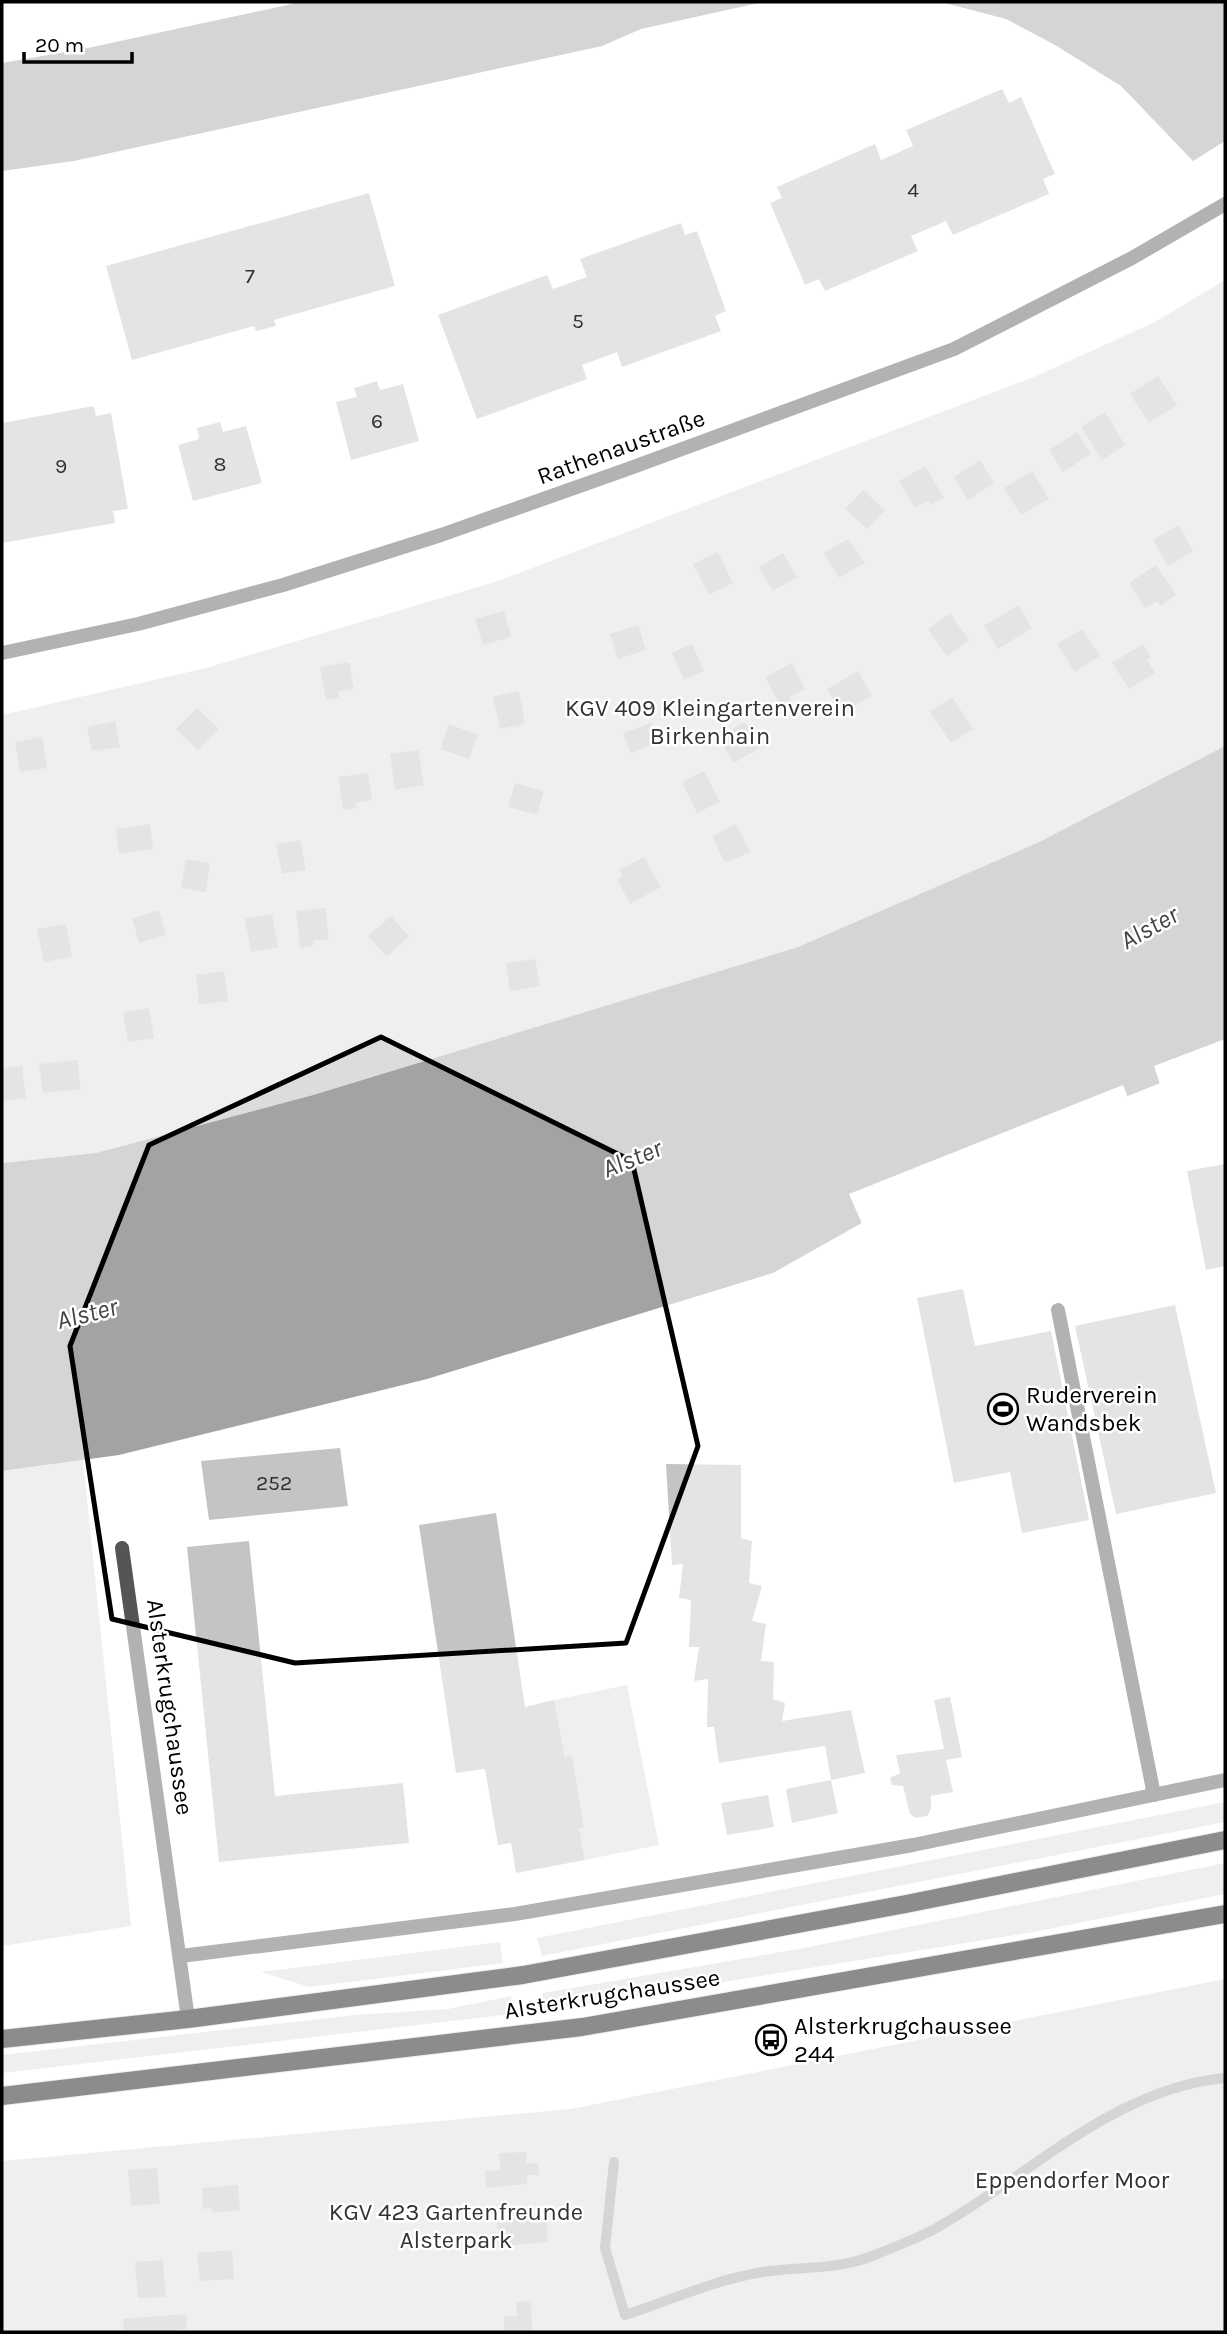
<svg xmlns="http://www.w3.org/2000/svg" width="1227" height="2334" font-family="Karla,sans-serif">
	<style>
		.green { fill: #dcdcdc }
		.water { fill: #a3a3a3 }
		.pier { fill: #fff }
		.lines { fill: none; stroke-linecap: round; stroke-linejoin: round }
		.stream { stroke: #a3a3a3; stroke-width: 10 }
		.building { fill: #c4c4c4 }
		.primary-casing { stroke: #dbdbdb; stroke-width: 20 }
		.lane { stroke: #555; stroke-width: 14 }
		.street { stroke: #555; stroke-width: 14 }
		.primary { stroke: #000; stroke-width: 18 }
		.marked { fill: none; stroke: #000; stroke-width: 5; stroke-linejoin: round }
		.labels { text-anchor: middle; stroke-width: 5; stroke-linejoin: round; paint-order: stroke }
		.number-label { font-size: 21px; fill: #313131 }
		.street-label { font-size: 24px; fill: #000; stroke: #fff }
		.park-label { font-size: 24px; fill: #333; stroke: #fff }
		.poi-label { font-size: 24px; fill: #000; stroke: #fff; text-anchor: start }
		.water-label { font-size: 26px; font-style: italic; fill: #444; stroke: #fff }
	</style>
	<rect width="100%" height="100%" fill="#fff"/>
	<path class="green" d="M1225 280V746L1037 843 798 947 313 1095 96 1153 2 1163V715L206 668 498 581 1034 377 1155 322Z
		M83 1460 131 1926 2 1946V1471Z
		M627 1685 659 1845 585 1860 554 1700Z
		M1225 1802V1822L542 1956 537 1938Z
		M1225 1863V1894L1028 1933 544 2011 543 1993 804 1948Z
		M500 1942 503 1963 309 1987 261 1972Z
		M1225 1979V2332H2V2161L571 2109Z
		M511 1996 513 2014 2 2073V2055L355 2015 448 2009Z"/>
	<path class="water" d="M301 2H763L641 29 602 46 74 161 2 171V63L83 49Z
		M941 2H1224L1225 206 1192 160 1121 86 1055 45 1006 19Z
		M1225 746V1057L986 1153 773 1273 427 1379 119 1455 2 1471V1163L96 1153 313 1095 798 947 1037 843Z"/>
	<path class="pier" d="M1225 141V210L1190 163Z
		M1225 1039V1061L1161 1087 1154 1066Z
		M1123 1085 1129 1100 987 1156 863 1226 849 1194Z"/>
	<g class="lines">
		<path class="stream" d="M614 2162 605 2248 625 2315C666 2302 715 2280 757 2273 794 2266 835 2271 872 2256 895 2247 919 2238 940 2226 1032 2173 1116 2088 1225 2078"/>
	</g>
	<path class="building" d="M1002 89 1009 103 1021 97 1055 174 1043 179 1049 194 953 235 946 221 911 236 918 251 825 291 819 279 805 285 770 203 782 198 777 187 875 144 881 160 913 146 906 130Z
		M369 193 395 286 274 320 276 326 256 331 254 326 132 360 106 266Z
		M681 223 685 235 697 231 726 311 715 316 721 331 622 367 617 352 582 365 587 379 477 419 438 315 547 275 553 289 587 277 580 259Z
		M1158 376 1177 405 1149 423 1130 394Z
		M377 381 380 390 403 384 419 441 351 460 336 402 357 397 354 388Z
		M94 406 96 416 111 413 128 509 113 511 115 523 2 543V423Z
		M1105 412 1125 445 1102 460 1081 427Z
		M220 422 223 432 246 426 262 483 193 501 178 445 199 439 197 428Z
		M1077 432 1091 454 1063 472 1049 450Z
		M980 460 994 483 968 500 954 477Z
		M925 466 944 498 930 505 928 501 915 508 899 481Z
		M1032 471 1049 499 1021 515 1004 488Z
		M863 490 885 510 867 529 845 509Z
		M1178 525 1193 551 1168 566 1153 540Z
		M848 539 865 563 839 578 824 553Z
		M718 552 733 583 709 595 693 564Z
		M783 553 797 577 773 591 759 567Z
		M1156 565 1176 595 1160 606 1157 601 1145 608 1129 583Z
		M1018 605 1032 628 998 649 984 626Z
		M504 611 511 637 483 645 475 619Z
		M950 613 969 640 947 656 928 629Z
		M638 625 646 650 618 659 610 634Z
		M1082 629 1100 656 1075 672 1057 644Z
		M692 644 704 671 684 680 672 653Z
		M1143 644 1151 658 1147 660 1155 673 1129 689 1112 663Z
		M349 662 354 689 338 692 339 698 326 700 320 667Z
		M792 663 805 689 790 697 792 702 781 707 765 677Z
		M858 671 872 696 841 713 827 689Z
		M519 691 525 724 500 729 493 697Z
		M952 697 973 729 951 743 930 712Z
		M197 708 219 729 198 750 176 729Z
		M115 721 120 747 92 751 87 727Z
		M745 722 761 747 734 763 718 738Z
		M651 723 659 742 631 753 623 733Z
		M449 724 478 735 469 759 440 749Z
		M42 737 47 768 20 772 15 742Z
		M418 750 424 785 395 790 390 754Z
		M704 771 720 802 697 813 682 782Z
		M368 773 372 800 355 803 356 808 343 810 338 777Z
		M515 783 544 791 537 815 508 807Z
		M150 824 153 849 119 854 116 829Z
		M736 824 750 852 725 863 712 836Z
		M300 840 306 870 282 874 276 844Z
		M644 857 661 887 630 904 617 879 623 876 619 870Z
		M186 859 210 863 206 892 181 888Z
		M325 908 329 939 313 941V946L300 948 296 911Z
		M159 910 166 935 139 943 132 918Z
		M272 914 278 947 251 952 245 919Z
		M391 916 409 936 387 957 368 936Z
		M66 924 72 957 44 962 37 929Z
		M535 959 540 986 510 991 506 963Z
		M224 971 228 1001 199 1005 196 975Z
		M149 1008 154 1038 128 1042 123 1012Z
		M77 1060 81 1089 43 1093 39 1064Z
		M22 1066 26 1098 2 1101V1068Z
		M1225 1164V1266L1206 1270 1187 1171Z
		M963 1289 975 1346 1051 1331 1089 1520 1022 1533 1010 1472 954 1483 917 1298Z
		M1175 1305 1216 1493 1116 1514 1075 1326Z
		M340 1448 348 1506 209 1520 201 1461Z
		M666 1464 741 1465V1538L752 1541 749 1583 762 1586 752 1621 766 1624 761 1661 774 1662 773 1699 785 1703 782 1721 851 1710 865 1773 831 1780 838 1813 792 1823 786 1789 831 1780 825 1746 719 1763 714 1727H707L708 1679 694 1681 699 1647H689L691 1600 679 1598 683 1564 672 1565Z
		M496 1513 525 1707 554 1700 565 1757 572 1756 584 1828H579L585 1860 516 1873 511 1843 498 1845 485 1769 456 1773 419 1525Z
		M249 1541 275 1796 403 1783 409 1843 219 1862 187 1547Z
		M950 1697 962 1757 946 1760 953 1792 931 1796V1809L927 1816 916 1818 910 1814 903 1786 892 1785 890 1778 900 1773 896 1755 944 1749 934 1700Z
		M768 1795 774 1827 727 1835 721 1803Z
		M526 2152V2164L538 2163 539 2175H527V2184L486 2188 485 2171 500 2170 499 2153Z
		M157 2168 160 2204 131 2206 128 2170Z
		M238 2185 240 2210 212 2213 211 2208 203 2209 202 2188Z
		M534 2216V2222L547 2221V2242L498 2247 497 2218Z
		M232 2250 234 2279 200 2281 197 2253Z
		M163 2260 166 2297 138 2298 135 2262Z
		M531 2301 532 2332H504V2316H517L516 2302Z
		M186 2314 187 2329 176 2330V2332H124L123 2319Z"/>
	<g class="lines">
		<g class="primary-casing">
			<path id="primary" d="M2 2039 188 2019 523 1975 906 1904 1225 1840
				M2 2096 582 2027 1225 1914"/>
		</g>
		<path class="lane" d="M1058 1310 1154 1795"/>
		<path class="street" d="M2 653 138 624 283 585 441 535 625 470 954 349 1132 258 1225 204
			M122 1548 188 2019
			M181 1956 515 1914 913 1845 1225 1780"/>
		<use href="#primary" class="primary"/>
	</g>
	<path d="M0 0H1227V2334H0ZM381 1037 632 1161 698 1446 626 1643 295 1663 112 1619 70 1346 149 1145Z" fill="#fff" fill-opacity=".55" fill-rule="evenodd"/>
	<path class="marked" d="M381 1037 632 1161 698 1446 626 1643 295 1663 112 1619 70 1346 149 1145Z"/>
	<defs>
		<g id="stadium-ring" transform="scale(1.575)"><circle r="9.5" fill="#fff" stroke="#000" stroke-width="1.5"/><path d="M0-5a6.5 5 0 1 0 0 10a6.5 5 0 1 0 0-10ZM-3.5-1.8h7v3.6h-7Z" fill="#000"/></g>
		<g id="bus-ring" transform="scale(1.575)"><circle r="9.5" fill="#fff" stroke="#000" stroke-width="1.5"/><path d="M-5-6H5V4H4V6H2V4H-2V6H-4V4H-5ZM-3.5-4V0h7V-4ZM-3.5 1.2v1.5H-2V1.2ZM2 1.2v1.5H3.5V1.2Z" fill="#000"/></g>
	</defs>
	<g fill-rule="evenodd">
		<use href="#stadium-ring" x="1003" y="1409"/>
		<use href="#bus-ring" x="771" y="2040"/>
	</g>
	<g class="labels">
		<g class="number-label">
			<text x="913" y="197">4</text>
			<text x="250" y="283">7</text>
			<text x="578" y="328">5</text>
			<text x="377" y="428">6</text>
			<text x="220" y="471">8</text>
			<text x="61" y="473">9</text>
			<text x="274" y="1490">252</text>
		</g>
		<g class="street-label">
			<text transform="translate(621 447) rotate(-20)" y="8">Rathenaustraße</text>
			<text transform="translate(170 1707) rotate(82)" y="8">Alsterkrugchaussee</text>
			<text transform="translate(612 1994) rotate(-9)" y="8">Alsterkrugchaussee</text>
		</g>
		<g class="park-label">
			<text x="710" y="716">KGV 409 Kleingartenverein<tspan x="710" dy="28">Birkenhain</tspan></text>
			<text x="1072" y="2188">Eppendorfer Moor</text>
			<text x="456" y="2220">KGV 423 Gartenfreunde<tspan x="456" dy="28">Alsterpark</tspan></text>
		</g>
		<g class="poi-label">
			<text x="1026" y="1403">Ruderverein<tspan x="1026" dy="28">Wandsbek</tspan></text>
			<text x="794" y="2034">Alsterkrugchaussee<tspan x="794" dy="28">244</tspan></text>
		</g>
		<g class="water-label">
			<text transform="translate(1149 927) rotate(-29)" y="9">Alster</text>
			<text transform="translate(632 1158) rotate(-22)" y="9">Alster</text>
			<text transform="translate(87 1313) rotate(-14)" y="9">Alster</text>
		</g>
	</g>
	<rect width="1227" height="2334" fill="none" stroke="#000000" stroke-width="7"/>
	<path d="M24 52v10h108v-10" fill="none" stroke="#000000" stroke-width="3.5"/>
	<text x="35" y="52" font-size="21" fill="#000000" stroke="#ffffff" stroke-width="5" paint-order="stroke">20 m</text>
</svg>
